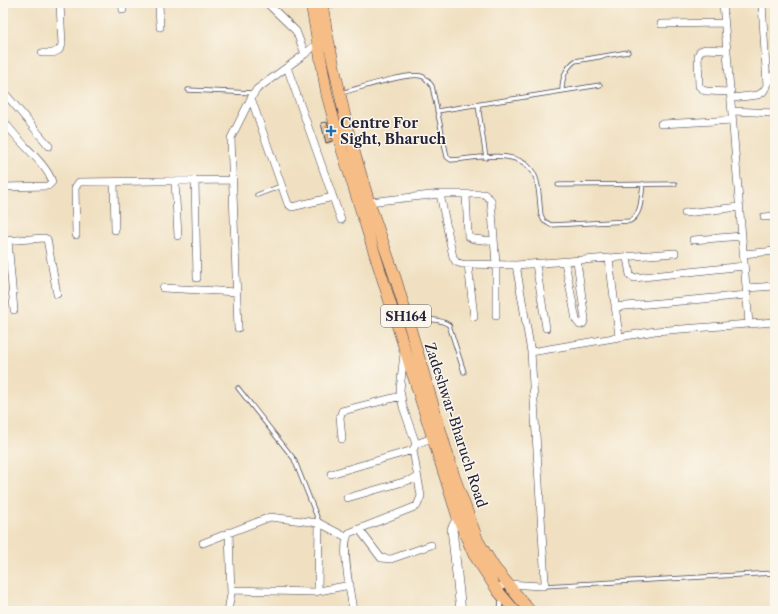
<svg xmlns="http://www.w3.org/2000/svg" width="778" height="614" font-family="'Libre Caslon Text',serif">
	<style>
		.building { fill: #d49d5f }
		.lines { fill: none; stroke-linecap: round; stroke-linejoin: round }
		.service-casing { stroke: #413e4f; stroke-width: 5 }
		.minor-casing { stroke: #413e4f; stroke-width: 8 }
		.tertiary-casing { stroke: #413e4f; stroke-width: 10 }
		.primary-casing { stroke: #413e4f; stroke-width: 12 }
		.service { stroke: #fff; stroke-width: 3.5 }
		.minor { stroke: #fff; stroke-width: 7 }
		.tertiary { stroke: #fff; stroke-width: 9 }
		.primary { stroke: #f6be86; stroke-width: 11 }
		.poi-dot { fill: #1f6fb2; stroke: #fbf7ec; stroke-width: 1.5 }
		.labels { text-anchor: middle; stroke-width: 3; stroke-linejoin: round; paint-order: stroke }
		.shield { fill: #fbf7ec; stroke: #636270; stroke-width: 1 }
		.shield-label { font-size: 13px; font-weight: bold; fill: #22223b }
		.poi-label { font-size: 14px; font-weight: bold; fill: #22223b; stroke: #fbf7ec; text-anchor: start }
		.street-label { font-size: 14px; fill: #22223b; stroke: #fbf7ec }
	</style>
	<rect width="100%" height="100%" fill="#fbf7ec"/>
	<filter id="ink" filterUnits="userSpaceOnUse"><feTurbulence type="fractalNoise" baseFrequency=".025" numOctaves="2"/><feDisplacementMap in="SourceGraphic" scale="8" xChannelSelector="R" yChannelSelector="G"/><feConvolveMatrix kernelMatrix="1 2 1 2 8 2 1 2 1" color-interpolation-filters="sRGB"/></filter>
	<filter id="wash" filterUnits="userSpaceOnUse"><feTurbulence type="fractalNoise" baseFrequency=".012" numOctaves="4" result="noise"/><feDisplacementMap in="SourceGraphic" scale="16" xChannelSelector="R" yChannelSelector="G"/><feGaussianBlur stdDeviation="0.9" result="paint"/><feColorMatrix in="noise" values="0 0 0 0 0 0 0 0 0 0 0 0 0 0 0 0 0 1.4 0 .05"/><feComposite in="paint" operator="in"/></filter>
	<g filter="url(#wash)">
		<rect width="100%" height="100%" fill="#f0e0c1"/>
		<g id="blocks">
			<path class="building" d="M327 122 332 141 326 143 321 123Z"/>
		</g>
	</g>
	<g filter="url(#ink)">
		<use href="#blocks" fill-opacity="0" stroke="#413e4f" stroke-width="1"/>
		<g class="lines">
			<g class="service-casing">
				<path id="service" d="M188 90 254 93
					M562 91C562 78 565 69 575 61L628 52
					M341 93C357 89 407 72 421 76 426 77 429 82 432 86L447 157 451 160C476 159 517 147 533 172 540 183 539 202 541 215L544 221 551 225 630 221C642 215 641 197 643 184
					M478 105 486 158
					M437 111 600 85
					M558 185 675 184
					M257 195 281 186
					M411 322C425 320 436 317 449 325L464 372
					M238 388 294 459 319 522
					M544 586 775 573
					M500 611 501 599"/>
			</g>
			<g class="minor-casing">
				<path id="minor" d="M122 3 123 10
					M159 3 160 27
					M267 3 296 31 305 54
					M723 3 749 324
					M762 3 767 86
					M323 5 336 3
					M661 24 725 23
					M727 50 705 49 700 51 698 56 699 86 705 91 731 92
					M42 53H53L59 50 62 45 60 3
					M287 67 341 220
					M3 91 49 146
					M251 98 288 204 292 207 333 197
					M732 98 758 95 763 92 775 72
					M733 111 775 113
					M3 119C13 138 48 164 52 182L48 186 3 187
					M661 124 733 120
					M195 180 197 278
					M175 181 178 236
					M114 182 115 230
					M440 194 453 257 456 262 462 264 516 265 675 253
					M466 194 468 236 473 239 494 241
					M369 202 440 194H484L491 200 496 264V316
					M685 213 740 207
					M764 217 775 216
					M76 235 75 188 79 182 233 180
					M693 240 742 236
					M3 241 44 238 47 239 57 294
					M8 241 14 310
					M743 254 775 251
					M627 258 630 275 634 278 744 266
					M609 259 619 336
					M565 262 576 320 580 325 583 324 585 319 577 261
					M468 264 474 317
					M536 264 546 328
					M163 288 237 292
					M746 288 775 286
					M615 307 747 295
					M238 328 231 138 251 98 257 89 305 54 320 41
					M531 352 655 331 775 322
					M404 353 400 390 403 407 416 444
					M342 439 340 417 342 411 401 396
					M331 474 413 450
					M347 498 417 478
					M359 529 381 558 391 559 431 545
					M203 543 270 517 319 523 346 537
					M496 588 507 584 541 586H544L545 582 531 352 516 265
					M231 590 314 592 350 585
					M318 591 319 523
					M228 611 231 594 229 532
					M353 611C351 595 340 545 349 533L417 506 421 496 413 450 416 444 432 438"/>
			</g>
			<g class="tertiary-casing">
				<path id="tertiary" d="M458 518 452 529 461 611"/>
			</g>
			<g class="primary-casing">
				<path id="primary" d="M311 3 327 95 342 150 458 518 474 555 498 591 515 611
					M322 3 327 34 348 131 369 202 396 280 454 476 478 541 494 567 530 611"/>
			</g>
			<use href="#service" class="service"/>
			<use href="#minor" class="minor"/>
			<use href="#tertiary" class="tertiary"/>
			<use href="#primary" class="primary"/>
		</g>
	</g>
	<path class="poi-dot" d="M329 125h4v4h4v4h-4v4h-4v-4h-4v-4h4z"/>
	<g class="labels">
		<rect class="shield" x="381" y="305" width="50" height="22" rx="3"/>
		<g class="shield-label">
			<text x="406" y="321">SH164</text>
		</g>
		<g class="poi-label">
			<text x="340" y="128">Centre For<tspan x="340" dy="16">Sight, Bharuch</tspan></text>
		</g>
		<g class="street-label">
			<text transform="translate(456 425) rotate(72)" y="5">Zadeshwar-Bharuch Road</text>
		</g>
	</g>
	<rect width="778" height="614" fill="none" stroke="#fbf7ec" stroke-width="16"/>
</svg>
